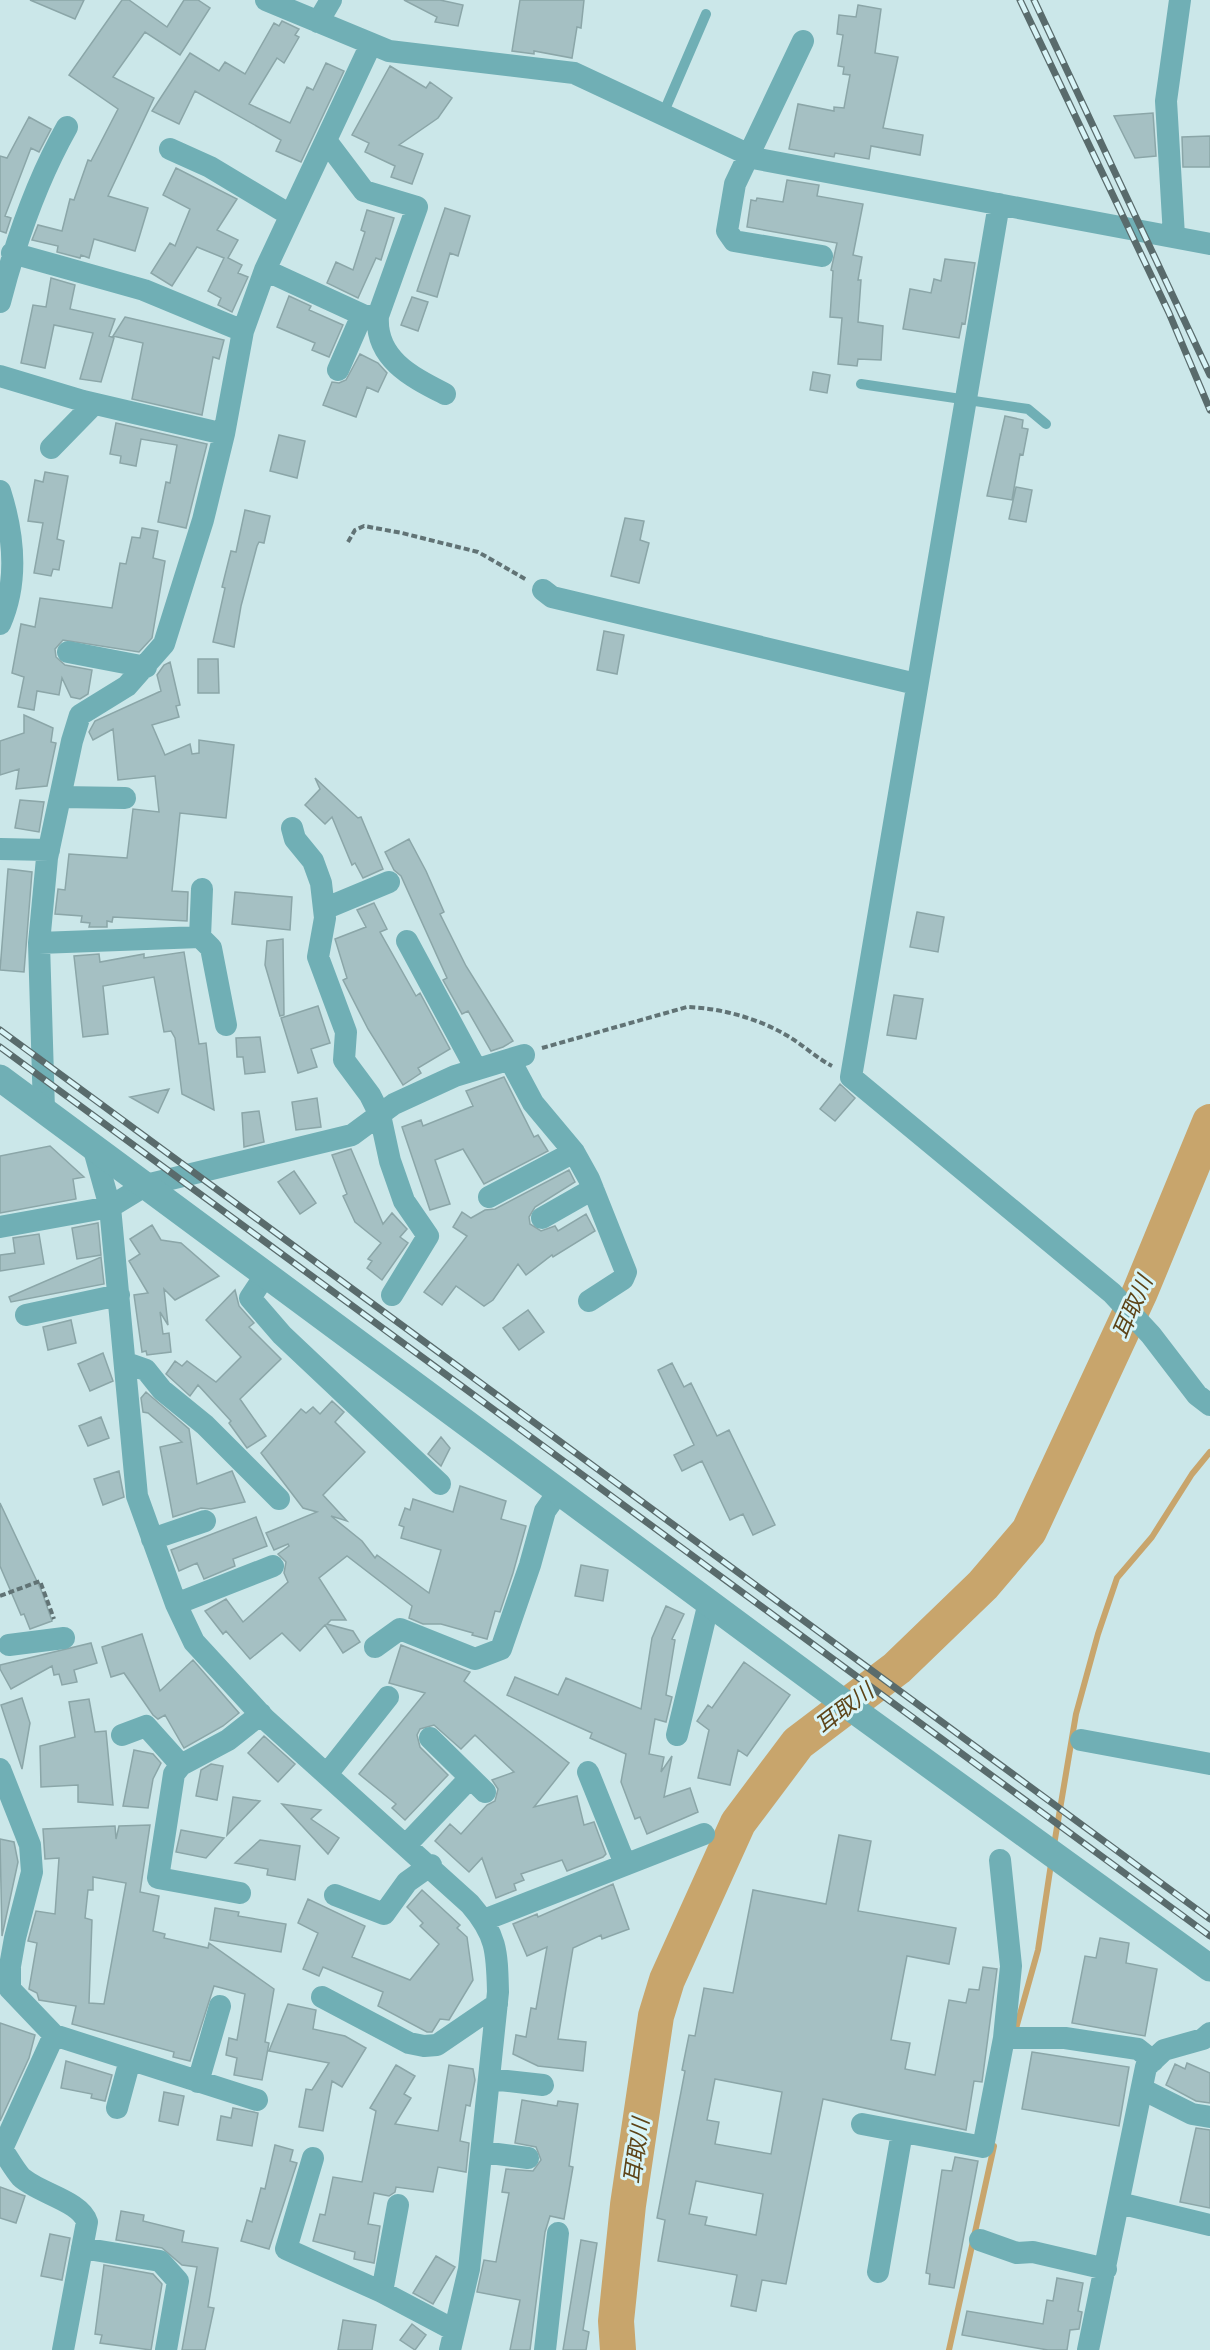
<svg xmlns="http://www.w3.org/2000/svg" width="1210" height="2350" font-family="Barlow,'Noto Sans JP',sans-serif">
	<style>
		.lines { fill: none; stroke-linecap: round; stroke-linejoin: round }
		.stream { stroke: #c8a56c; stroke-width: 6 }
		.river { stroke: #c8a56c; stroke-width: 36 }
		.building { fill: #a5c0c3; stroke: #8ba6a8; stroke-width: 1.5; fill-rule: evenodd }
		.path { stroke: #617375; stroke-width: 4; stroke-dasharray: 6 3; stroke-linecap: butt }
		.service { stroke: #70afb5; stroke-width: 10 }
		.minor { stroke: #70afb5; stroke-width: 22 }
		.tertiary { stroke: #70afb5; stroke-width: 27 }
		.rail-casing { stroke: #596b6c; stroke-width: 7 }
		.rail { stroke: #d8f4f7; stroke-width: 4.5; stroke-dasharray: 14; stroke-linecap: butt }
		.labels { text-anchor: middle; stroke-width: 6; stroke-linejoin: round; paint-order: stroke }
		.water-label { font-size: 22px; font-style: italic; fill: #5d4418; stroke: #d8f4f7 }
	</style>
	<rect width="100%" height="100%" fill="#cbe7e9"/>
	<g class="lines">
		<path class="stream" d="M1054 1845 1076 1714 1098 1634 1117 1578 1152 1537 1192 1474 1210 1452
			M1015 2032 1038 1950 1051 1864
			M949 2350 994 2146"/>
		<path class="river" d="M618 2350 616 2321 628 2205 656 2016 667 1980 738 1823 798 1743 897 1668 983 1585 1029 1531 1140 1292 1210 1122"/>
	</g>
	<path class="building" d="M30 0H84L75 19Z
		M122 0H129L167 27 184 0H198L210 8 180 55 145 32 113 77 154 98 108 196 148 208 135 251 94 239 89 258 81 255 80 258 57 252 58 246 32 240 38 225 62 231 70 199 74 200 88 160 91 161 118 109 69 75Z
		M404 0H440L463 5 458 26 435 22 437 17Z
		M520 0H584L581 28 577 27 572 58 534 51V54L512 51Z
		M858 5 881 9 875 53 898 57 883 128 923 135 920 155 871 146 869 159 835 153 834 157 789 149 798 104 834 111V107L844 108 850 75 843 74 844 67 838 66 843 35 837 34 839 15 856 17Z
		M282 21 299 29 295 35 299 37 284 63 277 58 249 104 290 123 307 87 313 90 326 63 344 71 301 162 276 151 281 140 195 91 179 124 152 111 190 53 219 71 225 62 245 74 274 23 279 26Z
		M390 66 426 88 430 82 452 98 438 118 399 145 423 154 412 184 391 177 395 166 365 152 369 143 352 135Z
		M1153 113 1156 156 1135 158 1114 116Z
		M29 117 51 129 39 152 31 148 5 216 11 218 6 233 0 231V156L7 158Z
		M1210 136V167H1183L1182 137Z
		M176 168 237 199 217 230 238 240 228 258 242 265 238 273 248 277 232 312 218 305 221 298 208 291 224 258 197 247 172 286 151 273 170 243 175 246 190 209 163 195Z
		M787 180 819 185 817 196 863 204 853 255 862 257 858 280H861L858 322 883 326 881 360 858 359 857 366 838 364 842 318 830 317 833 271 831 270 837 243 747 227 751 200 756 201 757 198 783 202Z
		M445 208 470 216 458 256 450 253 437 297 417 291Z
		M367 210 394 218 381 260 376 258 358 298 327 283 336 262 353 270 365 232 361 230Z
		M945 259 975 263 965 324 962 323 959 338 903 329 910 289 931 293 934 279 941 281Z
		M51 278 75 285 70 309 115 319 109 336 114 338 101 382 80 379 93 333 54 325 45 368 21 363 33 305 46 307Z
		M289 296 311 306 309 310 343 325 329 357 312 350 315 343 277 327Z
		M412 297 428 302 418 331 401 325Z
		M125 317 224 340 219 359 213 357 202 415 132 399 143 343 113 336Z
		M360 354 378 363 387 373 378 392 367 387 356 417 323 405 332 382 339 383 346 380Z
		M813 372 830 375 827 393 810 390Z
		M1005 416 1023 420 1022 428 1028 429 1023 455 1020 454 1012 500 987 496Z
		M116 423 207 444 186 528 158 522 166 482 170 483 177 445 141 439 136 466 120 463 121 456 110 454Z
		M279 435 305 441 297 478 270 471Z
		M45 472 68 476 57 539 64 541 59 570 53 569 51 576 34 573 43 523 28 521 35 480 43 482Z
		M1016 487 1032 490 1026 522 1009 519Z
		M245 510 270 516 264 543 259 542 257 546 241 606 234 647 213 642 225 588 222 587 231 551 236 552Z
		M625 518 644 521 640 540 649 543 639 583 611 576Z
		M142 528 158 531 153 558 165 561 152 638 139 652 63 640 55 649 56 657 65 665 92 670 88 694 80 699 71 697 62 678 59 695 37 691 34 710 18 707 24 677 12 673 21 624 35 627 40 598 112 608 120 563 126 564 132 537 140 538Z
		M604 631 624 635 617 674 597 670Z
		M198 659H218L219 693H198Z
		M170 662 180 705 176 706 179 717 152 725 165 755 190 744 192 754 199 753V740L234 745 226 818 180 813 172 891 188 892 187 921 113 917 112 922 107 921V927H89L90 923 81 922 82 916 55 914 58 889 65 890 69 854 127 858 133 809 159 812 155 776 118 780 113 729 93 740 89 732 95 721 161 691 157 675 164 665Z
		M24 715 53 728 51 742 56 743 47 786 16 789 19 769 0 775V741L24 733Z
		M315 778 358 818 361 817 383 869 363 878 355 863 352 865 332 817 325 824 305 805 320 789Z
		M20 800 44 802 39 832 15 828Z
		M409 839 426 871 444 912 440 914 466 966 513 1041 503 1047 491 1051 468 1011 462 1014 443 980 447 978 401 876 394 870 385 852Z
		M8 869 32 872 24 972 0 970Z
		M235 892 292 897 290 930 232 924Z
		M374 903 387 929 380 932 416 996 420 993 450 1049 418 1068 421 1073 403 1085 368 1029 343 980 347 978 335 939 366 927 357 910Z
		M917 912 944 917 938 952 910 947Z
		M283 939 284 1015 280 1016 265 965 267 941Z
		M184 952 199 1044 206 1043 214 1110 182 1094 175 1038 171 1031 164 1032 154 977 103 986 108 1034 83 1037 74 956 99 954 100 962 144 954V958Z
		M894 995 923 999 916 1039 887 1035Z
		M318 1006 330 1043 311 1049 317 1067 298 1073 281 1018Z
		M260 1037 265 1072 245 1074 243 1057H237L236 1038Z
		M504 1077 534 1137 538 1135 548 1151 484 1184 463 1149 435 1160 450 1204 430 1210 402 1127 421 1120 423 1126 473 1106 466 1091Z
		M840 1084 855 1098 835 1121 820 1109Z
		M169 1089 158 1113 130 1097Z
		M317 1098 321 1127 296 1130 292 1102Z
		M259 1111 264 1142 244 1147 242 1113Z
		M50 1146 84 1177 73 1179 76 1199 0 1213V1156Z
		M351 1149 383 1224 392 1213 407 1229 400 1237 408 1243 382 1280 367 1268 372 1261 368 1259 381 1243 355 1222 343 1196 347 1194 332 1155Z
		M569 1170 575 1182 535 1207 529 1217 530 1224 541 1231 555 1226 558 1231 586 1214 595 1231 553 1257 552 1255 526 1275 518 1264 493 1300 484 1306 456 1286 442 1305 424 1292 467 1236 453 1227 462 1212 471 1218 485 1210 495 1209Z
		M294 1171 316 1203 300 1214 278 1182Z
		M98 1223 101 1255 77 1259 72 1228Z
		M152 1225 161 1240 181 1243 219 1276 175 1300 164 1289 168 1325 160 1312 163 1334 169 1333 171 1352 147 1355 146 1351 142 1352 134 1295 148 1293 129 1261 140 1254 130 1239Z
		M39 1234 44 1264 0 1271V1255L15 1253 13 1238Z
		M101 1257 104 1284 11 1302 9 1297Z
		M235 1290 239 1306 254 1323 249 1327 281 1359 240 1399 266 1436 247 1448 229 1423 231 1421 198 1385 190 1396 166 1374 175 1361 182 1366 187 1361 216 1382 241 1357 206 1320Z
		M528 1310 544 1332 519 1350 503 1328Z
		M71 1320 76 1343 48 1350 43 1327Z
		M103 1353 113 1381 90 1391 78 1364Z
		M672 1363 684 1387 691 1383 717 1436 729 1430 775 1525 753 1535 743 1514 730 1520 702 1461 682 1471 674 1455 694 1445 658 1370Z
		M146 1392 189 1429 197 1484 232 1471 245 1502 211 1509 201 1508 173 1517 160 1447 182 1442 148 1413 143 1412 141 1398Z
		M332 1401 344 1412 335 1422 365 1452 323 1495 347 1521 331 1516 362 1541 375 1558 377 1555 429 1593 441 1550 401 1538 404 1527 399 1525 405 1508 410 1510 413 1499 453 1512 460 1486 506 1501 501 1519 526 1526 513 1573 500 1612 495 1611 487 1639 472 1635 473 1633 441 1624H423L409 1618 412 1606 347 1556 319 1578 346 1620H331L327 1624 353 1631 360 1642 343 1653 325 1625 300 1651 282 1633 250 1659 226 1631 223 1634 205 1611 226 1599 243 1622 288 1582 284 1573 286 1562 278 1554 289 1546 288 1544 274 1550 266 1533 317 1512 303 1508 261 1453 301 1409 306 1413 313 1407 320 1414Z
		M101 1417 109 1438 88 1446 79 1426Z
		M441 1437 450 1448 441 1466 428 1454Z
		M119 1471 124 1497 103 1505 94 1479Z
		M0 1503 42 1592 52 1621 30 1629 24 1614 21 1615 0 1566Z
		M256 1517 267 1546 233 1559 235 1566 204 1579 197 1563 179 1571 171 1550Z
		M581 1565 608 1570 603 1601 575 1596Z
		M666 1606 684 1614 672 1639 675 1640 666 1695 672 1697 666 1722 655 1719 649 1754 664 1757 661 1772 672 1756 664 1797 690 1788 698 1812 647 1834 640 1817 635 1819 621 1782 626 1754 590 1738 592 1733 507 1695 515 1677 558 1695 566 1678 641 1709 652 1638Z
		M142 1634 160 1691 193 1660 239 1713 223 1726 184 1748 165 1715 158 1719 153 1715 124 1673 111 1677 102 1647Z
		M91 1643 97 1663 74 1670 77 1682 62 1685 59 1674 54 1675 52 1666 11 1689 0 1669V1665Z
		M401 1645 470 1672 464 1681 569 1763 534 1807 577 1796 584 1825 594 1822 606 1854 603 1857 567 1871 562 1860 521 1874 524 1880 514 1884 516 1890 496 1898 482 1858 469 1872 435 1841 450 1824 461 1834 487 1805 495 1801 498 1789 492 1780 514 1772 475 1735 461 1749 434 1725 420 1729 417 1735 420 1747 448 1775 405 1820 392 1808 396 1804 359 1774 425 1693 389 1683Z
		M744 1662 790 1695 747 1756 738 1750 730 1785 698 1778 709 1730 697 1721 708 1705 712 1708Z
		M22 1698 30 1723 22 1769 1 1705Z
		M89 1699 95 1732 106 1731 113 1805 78 1802V1785L41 1787 40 1746 75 1737 69 1702Z
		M264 1736 295 1764 278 1782 248 1753Z
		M134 1750 153 1754 161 1763 153 1779 148 1808 123 1806Z
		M211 1764 223 1766 217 1800 196 1796 201 1770Z
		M233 1797 260 1801 227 1835Z
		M282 1804 321 1810 311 1819 339 1838 328 1854Z
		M150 1825 140 1892 159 1896 153 1931 165 1934 164 1938 208 1948 209 1943 274 1989 265 2042 269 2043 262 2080 234 2075 237 2058 226 2055 229 2038 237 2040 245 1994 214 1986 190 2061 173 2057 174 2052 72 2024 76 2006 39 2000 37 1993 29 1989 37 1943 28 1941 36 1911 55 1914 59 1858 45 1859 43 1829 115 1826 116 1839 119 1826ZM93 1877 126 1883 104 2004 89 2003 92 1920 85 1918 88 1890H93Z
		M181 1830 224 1838 206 1858 176 1852Z
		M839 1835 871 1841 858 1911 956 1928 949 1964 907 1956 891 2040 910 2043 905 2069 935 2075 949 2000 966 2003 969 1989 979 1990 983 1967 997 1969 982 2082 974 2081 966 2130 823 2099 786 2284 762 2280 756 2311 731 2306 737 2275 658 2261 665 2220 657 2218 685 2071 682 2070 689 2035 695 2036 704 1988 733 1993 753 1890 826 1904ZM715 2079 782 2092 771 2154 715 2144 719 2122 707 2120ZM696 2181 763 2194 756 2235 705 2225 707 2217 689 2214Z
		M0 1839 14 1842 18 1862 2 1936Z
		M260 1840 300 1846 295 1880 267 1875 268 1869 235 1863Z
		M613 1884 629 1929 602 1939 601 1935 573 1948 566 1989 558 2039 586 2042 583 2071 538 2066 513 2054 516 2035 526 2037 531 2008 536 2009 547 1947 527 1956 513 1924 537 1914 538 1917Z
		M422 1890 460 1925 457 1928 467 1937 473 1980 449 2020 440 2019 432 2032H427L378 2006 383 1992 323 1967 319 1976 303 1969 318 1933 298 1923 308 1899 365 1926 352 1957 410 1980 439 1944 420 1926 423 1923 407 1907Z
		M215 1908 239 1912 238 1916 286 1924 281 1952 210 1940Z
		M1100 1938 1129 1943 1126 1963 1157 1969 1145 2036 1072 2023 1085 1956 1096 1958Z
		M288 2004 316 2010 313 2029 345 2036 366 2048 342 2087 332 2081 323 2131 299 2127 306 2089 312 2090 329 2063 269 2051Z
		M0 2023 35 2035 29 2058 0 2121Z
		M1032 2052 1129 2067 1119 2126 1022 2109Z
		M66 2061 112 2075 105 2101 91 2098 92 2094 61 2088Z
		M1187 2063 1210 2073V2103L1196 2101 1166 2085 1175 2064 1185 2069Z
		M396 2065 415 2076 404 2094 411 2098 395 2124 438 2131 449 2065 473 2069 475 2080 470 2106 466 2105 460 2141 469 2143 466 2172 438 2167 433 2192 396 2187 395 2192 389 2196 374 2193 368 2224 380 2226 374 2263 354 2259 355 2252 313 2241 320 2214 325 2215 333 2177 362 2182 376 2111 370 2108Z
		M164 2092 184 2096 178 2125 159 2121Z
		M522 2100 557 2106 558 2101 578 2104 569 2166 573 2167 564 2219 550 2216 545 2232 530 2350H510L520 2300 477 2292 484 2260 496 2262 509 2193 502 2192 506 2169 533 2171 541 2160 536 2147 515 2143Z
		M233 2108 258 2113 252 2146 217 2140 221 2116 231 2118Z
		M1196 2128 1210 2130V2208L1180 2202Z
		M275 2145 293 2150 290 2161 297 2163 269 2249 241 2241 247 2220 252 2222 261 2188 265 2189Z
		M955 2157 978 2161 954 2288 929 2284 930 2274 926 2273 942 2170 952 2171Z
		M0 2187 25 2196 16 2223 0 2218Z
		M121 2211 144 2215 143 2221 184 2231 182 2242 218 2248 208 2307 214 2308 205 2350H182L197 2267 182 2265 162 2248 116 2240Z
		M50 2234 70 2238 62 2280 41 2276Z
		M581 2240 597 2243 583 2330 589 2332 586 2350H563Z
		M436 2256 455 2267 433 2304 413 2293Z
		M104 2265 153 2274 162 2284 151 2350 100 2343 102 2335 95 2334Z
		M1057 2278 1083 2283 1078 2311 1082 2312 1079 2329 1070 2330 1067 2350H1048L962 2335 967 2311 1043 2324 1047 2300 1053 2301Z
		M343 2320 376 2325 372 2350H338Z
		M412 2324 426 2335 415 2350 400 2340Z"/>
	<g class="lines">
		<path class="path" d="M348 542 355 530 364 526 402 533 478 552 527 580
			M542 1048 687 1007C720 1008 757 1018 786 1035 802 1044 815 1057 832 1066
			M0 1596 40 1581 54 1619"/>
		<path class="service" d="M663 114 706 14
			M861 384 1028 409 1046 424"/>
		<path class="minor" d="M266 0 389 51 574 73 758 159 1210 244
			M318 22 331 0
			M803 41 735 184 727 231 734 241 822 256
			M170 149 210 167 290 215
			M999 204 851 1077 1112 1293 1151 1335 1197 1395 1210 1405
			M1174 236 1166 101 1180 0
			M12 253 144 290 243 331
			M265 270 365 316H378L417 207 364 191 327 142
			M0 302C16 240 36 182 67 127
			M378 316C375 359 412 377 445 394
			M338 370 362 315
			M0 376 83 401 224 434
			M51 448 94 404
			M0 491C14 535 19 581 0 624
			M543 590 552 597 916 684
			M68 652 146 667
			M61 797 125 798
			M292 828 295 839 313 861 321 883 325 918 318 957 346 1032 344 1060 370 1095 380 1115 390 1161 404 1201 428 1236 392 1295
			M0 849 49 850
			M324 909 389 882
			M200 937 202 889
			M407 941 476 1069
			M39 943 200 937 211 948 226 1025
			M510 1060 533 1103 574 1152 589 1179 626 1272 623 1279 589 1301
			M44 1110 39 943 47 858 72 741 80 715 127 686 164 644 203 520 224 434 243 331 265 270 371 44
			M93 1146 110 1207 146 1185 352 1135 394 1104 455 1076 524 1055
			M489 1197 574 1152
			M542 1218 593 1189
			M0 1227 110 1207 137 1496 176 1604 194 1642 265 1719 470 1904C497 1935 497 1952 498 1992L469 2269 450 2350
			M266 1274 250 1298 282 1335 440 1484
			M26 1315 119 1295
			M126 1363 146 1370 162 1390 205 1425 279 1499
			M152 1539 205 1521
			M176 1604 273 1566
			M9 1645 64 1638
			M375 1647 400 1629 475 1659 501 1649 530 1565 545 1511 559 1491
			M122 1735 146 1726 181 1765
			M677 1735 709 1602
			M430 1738 485 1792
			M1081 1740 1210 1764
			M0 1769 30 1845 32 1872 15 1938 10 1966V1989L54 2035
			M588 1772 625 1864
			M327 1774 388 1697
			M407 1844 470 1778
			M240 1893 158 1878 174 1774 181 1765 228 1740 261 1714
			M335 1895 384 1914 407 1882 431 1865
			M484 1920 704 1834
			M322 1997 409 2043 424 2046 437 2045 497 2004
			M1004 2038H1065L1138 2049 1153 2061
			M490 2079 543 2085
			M198 2082 220 2006
			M1142 2089 1192 2114 1210 2117
			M117 2108 130 2060
			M862 2124 983 2147 1004 2038 1011 1966 1000 1860
			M482 2152 528 2158
			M313 2158 286 2249 382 2292 454 2330
			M1119 2203 1210 2225
			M980 2240 1017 2253 1033 2252 1106 2269
			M82 2248 160 2261 178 2281 166 2350
			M878 2272 902 2132
			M382 2292 398 2205
			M63 2350 87 2222C81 2201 38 2193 21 2177 14 2169 8 2158 2 2149L54 2035 257 2100
			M545 2350 558 2233
			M1088 2350 1146 2067 1164 2050 1203 2039 1210 2033"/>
		<path class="tertiary" d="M0 1078 862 1716 1210 1968"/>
		<g class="rail-casing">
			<path id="rail" d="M1020 0 1169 313 1210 410
				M1034 0 1210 375
				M0 1030 1210 1919
				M0 1047 1210 1936"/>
		</g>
		<use href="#rail" class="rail"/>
	</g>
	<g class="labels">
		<g class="water-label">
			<text transform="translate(1132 1307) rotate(-66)" y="8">耳取川</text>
			<text transform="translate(844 1708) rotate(-37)" y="8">耳取川</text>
			<text transform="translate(636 2151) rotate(-82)" y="8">耳取川</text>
		</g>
	</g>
</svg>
